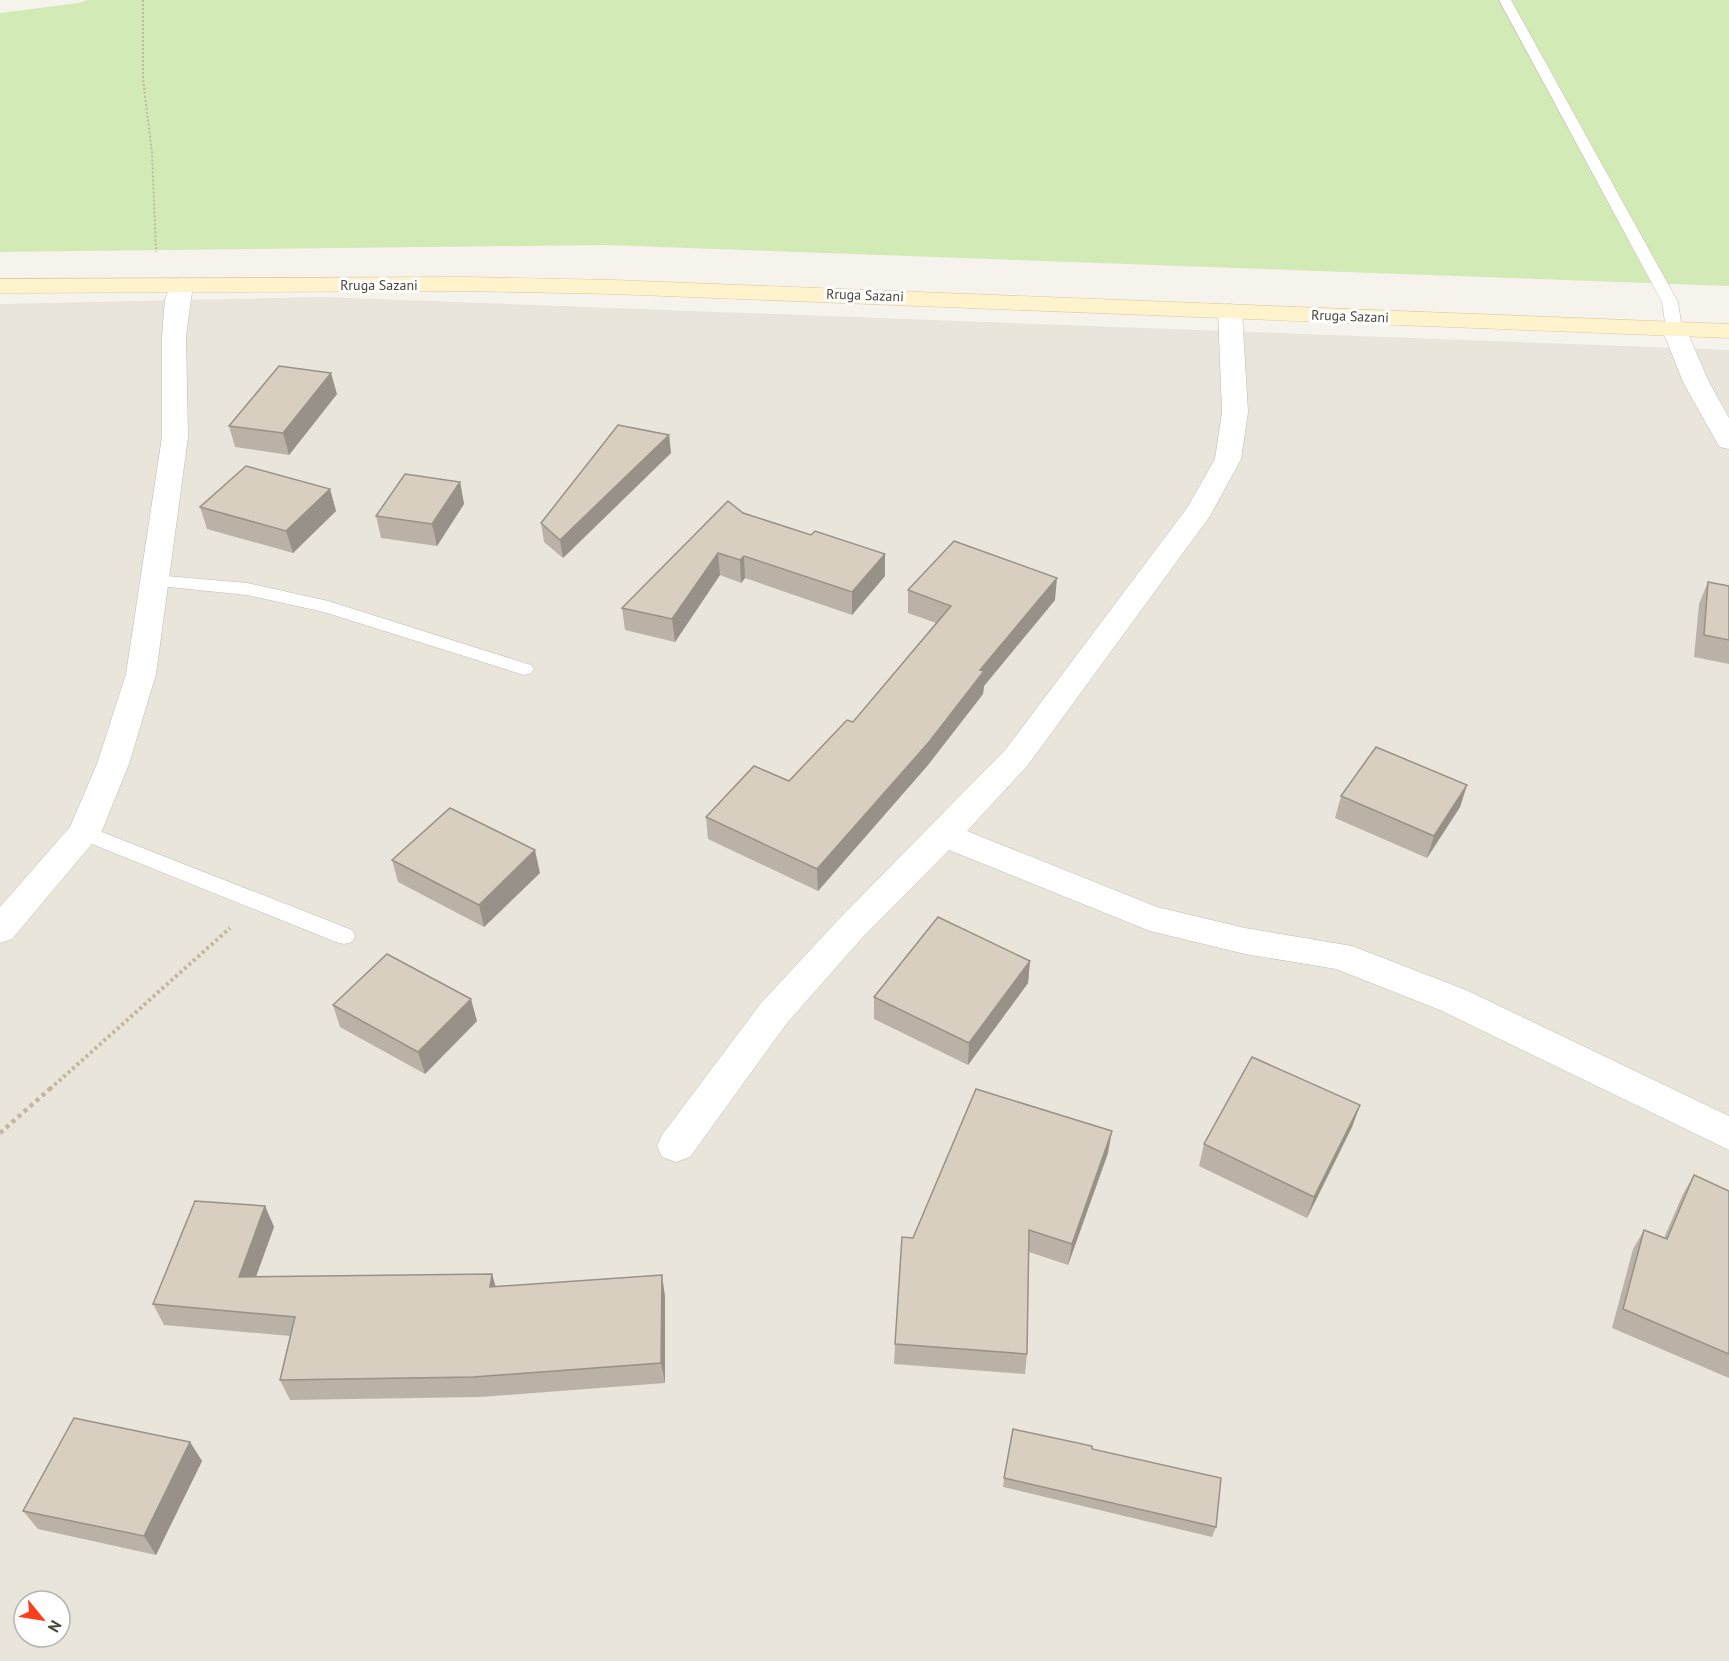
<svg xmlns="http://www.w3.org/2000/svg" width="1729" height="1661" font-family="'PT Sans',sans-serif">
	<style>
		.residential { fill: #eae5da; fill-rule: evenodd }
		.green { fill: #d2eab5 }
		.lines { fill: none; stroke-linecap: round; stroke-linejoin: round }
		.lane-casing { stroke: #c2bbae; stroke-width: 1 }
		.street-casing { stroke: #c2bbae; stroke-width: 1 }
		.secondary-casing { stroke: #d6c79b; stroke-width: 1 }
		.path-far2 { stroke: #c4b79f; stroke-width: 2; stroke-dasharray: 2 2; stroke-linecap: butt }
		.path-far1 { stroke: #c4b79f; stroke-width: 4; stroke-dasharray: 3 3; stroke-linecap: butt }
		.path { stroke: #c4b79f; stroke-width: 4.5; stroke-dasharray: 4 4; stroke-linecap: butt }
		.lane { fill: #fff; fill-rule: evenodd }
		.street { fill: #fff; fill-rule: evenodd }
		.secondary { fill: #fff3cd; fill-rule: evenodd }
		.wall { fill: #bab2a6 }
		.shaded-wall { fill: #979187 }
		.building { fill: #d8cfc1; stroke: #979187; stroke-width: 1.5 }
		.labels { text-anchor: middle; stroke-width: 6; stroke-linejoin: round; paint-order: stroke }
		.far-street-label { font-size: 14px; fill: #4b4439; stroke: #fff }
	</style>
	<rect width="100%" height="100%" fill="#f6f3ec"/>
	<path class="residential" d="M321 297 1729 350V1661H0V304ZM24 1601H60V1637H24Z"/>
	<path class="green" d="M87 0H1729V286L607 245 0 252V13L79 3Z"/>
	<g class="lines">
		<g class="lane-casing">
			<path id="lane" d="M1499 0H1511L1678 302 1682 329 1679 332 1674 334 1666 329 1662 302Z
				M155 575 247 583 328 601 531 665 534 669 531 673 524 675 324 612 247 595 149 585 146 581 149 577Z
				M84 825 352 930 355 936 352 942 344 944 336 942 77 838 73 833 77 828Z"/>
		</g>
		<g class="street-casing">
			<path id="street" d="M181 278 189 280 193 285 186 336 188 437 156 674 129 764 101 833 12 939 0 943V907L70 827 97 764 126 674 162 437V336L165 299 173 280Z
				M1230 304 1238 306 1242 311 1248 412 1241 459 1210 516 1028 765 967 831 1157 907 1245 928 1352 946 1466 990 1729 1116V1150L1440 1010 1336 969 1245 954 1150 931 949 850 862 938 787 1023 690 1157 676 1162 662 1157 657 1146 662 1135 761 1003 838 920 1006 749 1187 508 1215 459 1222 412 1218 311 1222 306Z
				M1674 322 1683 324 1686 329 1709 382 1729 418V449L1720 447 1716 441 1683 382 1662 329 1665 324Z"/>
		</g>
		<g class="secondary-casing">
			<path id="secondary" d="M465 277 614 280 1729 324V338L614 294 465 291 0 293V279Z"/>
		</g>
		<path class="path-far2" d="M143 0V79L152 153 156 252"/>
		<path class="path-far1" d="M50 1089 230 928"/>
		<path class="path" d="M0 1133 52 1087"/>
		<use href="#lane" class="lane"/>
		<use href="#street" class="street"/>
		<use href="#secondary" class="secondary"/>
	</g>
	<path class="wall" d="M337 394 289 455 235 447 229 426Z
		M669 435 671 453 563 558 544 542 541 523Z
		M460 482 464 504 437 546 381 538 376 516Z
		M330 489 336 511 293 553 207 529 200 507Z
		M743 513 811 535 885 554V576L852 615 745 578 741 583 720 575 675 642 625 630 622 608Z
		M1708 582 1729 586V664L1694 657 1699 604Z
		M908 590 1055 600 984 686 983 694 928 765 818 891 708 839 706 817 789 781 853 722 936 623 908 613Z
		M1467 785 1460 807 1427 858 1335 818 1341 796Z
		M392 860 540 873 484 927 398 882Z
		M1030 961 1028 983 968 1065 874 1019V997Z
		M333 1005 477 1021 425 1074 340 1027Z
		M1360 1105 1352 1127 1307 1218 1199 1166 1204 1144Z
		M1108 1153 1068 1265 1029 1252 1027 1354 1025 1374 894 1364 895 1344 913 1238Z
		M1694 1175 1729 1191V1378L1612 1328 1633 1249 1644 1230 1664 1238 1683 1194Z
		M265 1206 274 1227 256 1277 496 1286 665 1296V1383L480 1397 290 1400 280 1380 290 1336 164 1325 153 1304Z
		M190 1442 202 1461 156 1555 38 1529 23 1511Z
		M1092 1449 1216 1527 1212 1537 1003 1487 1004 1478Z"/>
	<path class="shaded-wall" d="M331 373 337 394 289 455 283 433Z
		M669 435 671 453 563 558 560 540Z
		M460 482 464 504 437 546 432 524Z
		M330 489 336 511 293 553 286 531Z
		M718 553 720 575 675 642 672 619Z
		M885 554V576L852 615V592Z
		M744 556 745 578 741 583 740 560Z
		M1057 578 1055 600 984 686 983 694 928 765 818 891 817 869 980 670Z
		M1467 785 1460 807 1427 858 1434 836Z
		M535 850 540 873 484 927 479 905Z
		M1030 961 1028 983 968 1065 969 1043Z
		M471 999 477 1021 425 1074 418 1052Z
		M1360 1105 1352 1127 1307 1218 1314 1197Z
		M1112 1131 1108 1153 1068 1265 1072 1244Z
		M265 1206 274 1227 248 1298 239 1277Z
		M492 1274 498 1294 490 1287Z
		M662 1275 665 1296V1383L661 1363Z
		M190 1442 202 1461 156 1555 144 1536Z"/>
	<path class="building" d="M279 366 331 373 283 433 229 426Z
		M618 425 669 435 560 540 541 523Z
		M246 466 330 489 286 531 200 507Z
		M405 474 460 482 432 524 376 516Z
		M728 501 743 513 811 535 815 531 885 554 852 592 744 556 740 560 718 553 672 619 622 608Z
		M954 541 1057 578 980 670 984 671 929 742 817 869 706 817 754 766 789 781 847 720 853 722 951 606 908 590Z
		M1708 582 1729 586V640L1704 635Z
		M1376 747 1467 785 1434 836 1341 796Z
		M450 808 535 850 479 905 392 860Z
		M938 917 1030 961 969 1043 874 997Z
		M387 954 471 999 418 1052 333 1005Z
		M1252 1057 1360 1105 1314 1197 1204 1144Z
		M976 1089 1112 1131 1072 1244 1029 1230 1027 1354 895 1344 902 1237 913 1238Z
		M1694 1175 1729 1191V1354L1623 1309 1644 1230 1667 1239Z
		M195 1201 265 1206 239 1277 492 1274 490 1287 662 1275 661 1363 473 1377 280 1380 295 1317 153 1304Z
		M74 1418 190 1442 144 1536 23 1511Z
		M1013 1429 1092 1446V1449L1221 1478 1216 1527 1004 1478Z"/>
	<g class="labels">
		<g class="far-street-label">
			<text x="379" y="290">Rruga Sazani</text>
			<text transform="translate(865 295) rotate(2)" y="5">Rruga Sazani</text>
			<text transform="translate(1350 316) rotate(2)" y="5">Rruga Sazani</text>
		</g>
	</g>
	<g transform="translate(42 1619) rotate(120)"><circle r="28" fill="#ffffff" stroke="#b7b4b0" stroke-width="1.5"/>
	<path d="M0-4.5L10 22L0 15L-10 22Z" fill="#fc3f1d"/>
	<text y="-9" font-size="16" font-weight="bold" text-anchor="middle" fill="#4b4439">N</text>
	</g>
</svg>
